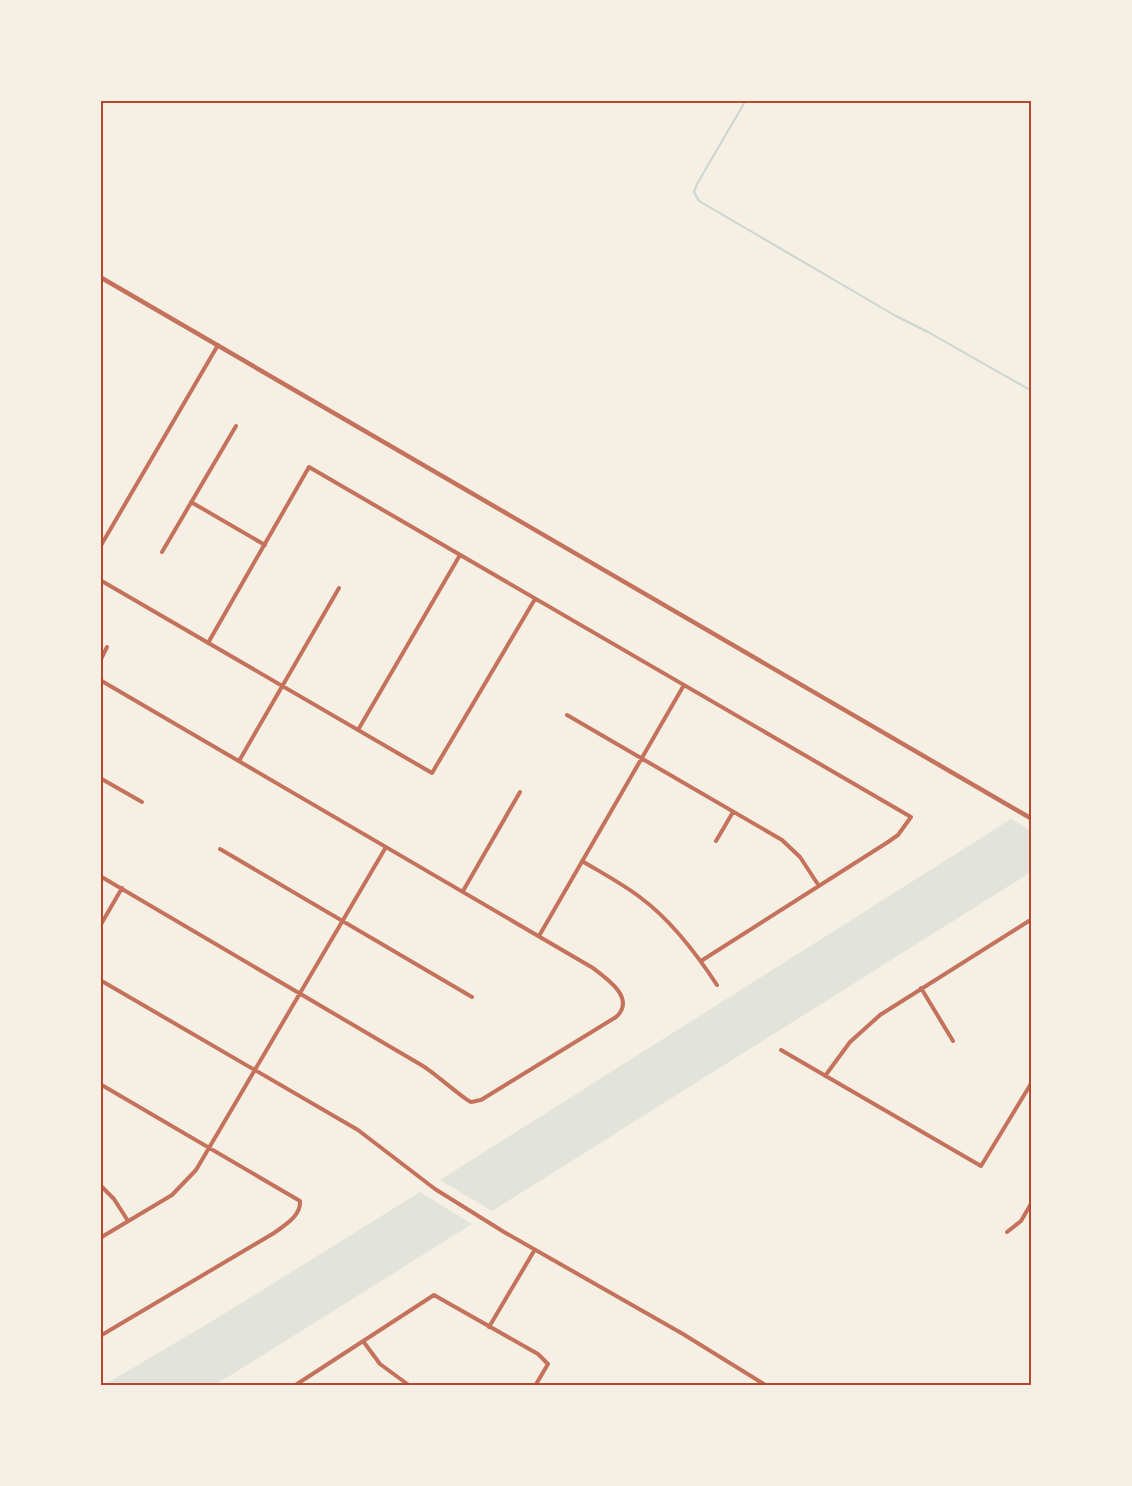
<svg xmlns="http://www.w3.org/2000/svg" width="1132" height="1486" font-family="Bitter,serif">
	<style>
		.green { fill: #e2e4dc }
		.lines { fill: none; stroke-linecap: round; stroke-linejoin: round }
		.stream { stroke: #c9d6d2; stroke-width: 2 }
		.minor { stroke: #c5725c; stroke-width: 4 }
		.tertiary { stroke: #c5725c; stroke-width: 4.5 }
		.neatline { fill: none; stroke: #b5482f; stroke-width: 2 }
	</style>
	<rect width="100%" height="100%" fill="#f6efe4"/>
	<path class="green" d="M1011 819 1031 831V872L492 1211 440 1180Z
		M420 1192 472 1224 215 1385H104L214 1320Z"/>
	<g class="lines">
		<path class="stream" d="M746 100 697 184 694 192 699 201 896 316 928 332 1032 391"/>
		<path class="minor" d="M191 502 265 545
			M100 547 218 345
			M162 552 236 426
			M100 580 432 773 535 599
			M208 643 309 467 911 817 898 835 888 842 701 961
			M100 661 107 647
			M100 680 593 968C608 979 636 999 616 1017L481 1100C479 1100 473 1102 471 1102 466 1101 432 1071 423 1066L100 876
			M567 715 782 840 800 857 819 886
			M358 730 460 555
			M239 761 339 588
			M100 778 142 802
			M716 841 733 812
			M220 849 472 997
			M582 861C602 873 623 884 641 898 672 921 696 953 717 985
			M463 891 520 792
			M100 926 122 888
			M539 936 684 685
			M100 980 358 1130 435 1189 504 1232 683 1334 767 1386
			M921 988 953 1041
			M781 1050 981 1166 1032 1082
			M825 1076 850 1042 880 1015 1032 919
			M100 1084 300 1201C301 1216 285 1225 274 1233L100 1336
			M100 1185 114 1199 128 1221
			M1007 1232 1021 1221 1032 1202
			M100 1238 172 1195 196 1170 386 847
			M489 1327 534 1251
			M363 1341 380 1364 410 1386
			M294 1386 434 1295 538 1354 548 1364 535 1386"/>
		<path class="tertiary" d="M100 277 1032 819"/>
	</g>
	<rect width="1132" height="1486" fill="none" stroke="#f6efe4" stroke-width="204"/>
	<rect x="102" y="102" width="928" height="1282" class="neatline"/>
</svg>
